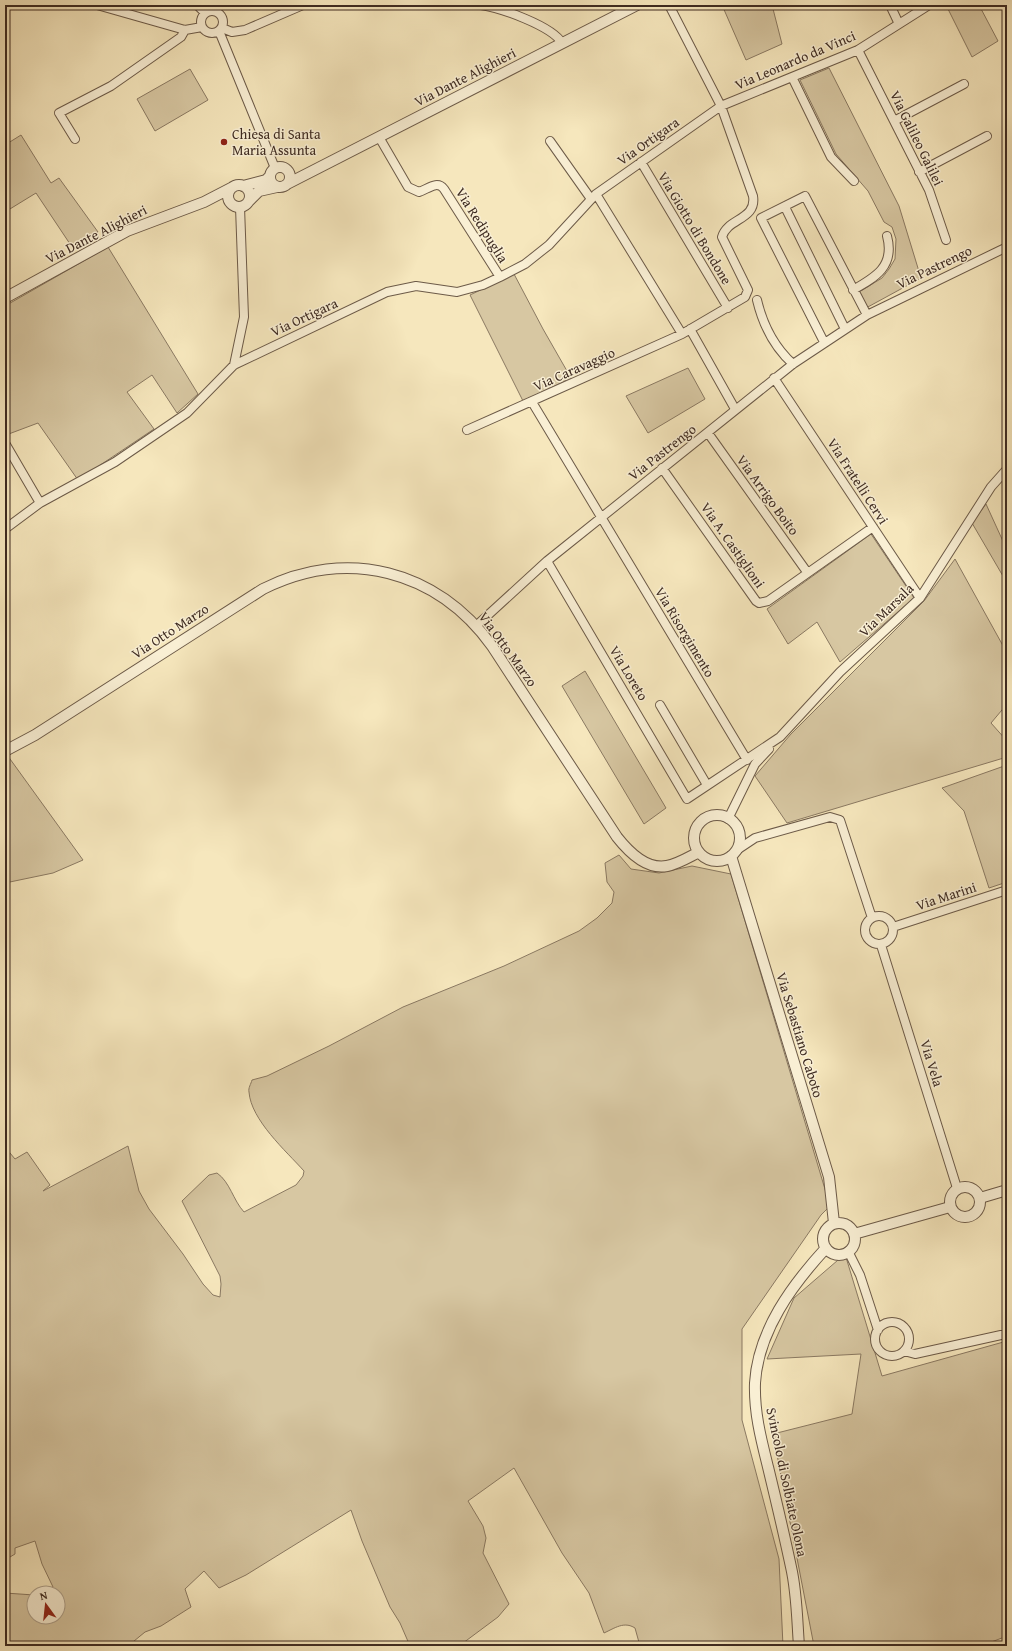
<svg xmlns="http://www.w3.org/2000/svg" width="1012" height="1651" font-family="'Gentium Book Plus',serif">
	<style>
		.green { fill: #d7c7a2; stroke: #8a7962 }
		.lines { fill: none; stroke-linecap: round; stroke-linejoin: round }
		.minor-casing { stroke: #6c5a48; stroke-width: 10 }
		.tertiary-casing { stroke: #6c5a48; stroke-width: 12 }
		.minor { stroke: #f9efd4; stroke-width: 8 }
		.tertiary { stroke: #f9efd4; stroke-width: 10 }
		.poi-dot { fill: #8f2418; stroke: #f9efd4; stroke-width: 1.5 }
		.labels { text-anchor: middle; stroke-width: 3; stroke-linejoin: round; paint-order: stroke }
		.street-label { font-size: 14px; fill: #3e2b21; stroke: #f9efd4 }
		.poi-label { font-size: 14px; fill: #3e2b21; stroke: #f9efd4; text-anchor: start }
	</style>
	<rect width="100%" height="100%" fill="#f6e7bd"/>
	<filter id="stains"><feTurbulence type="fractalNoise" baseFrequency=".005" numOctaves="4"/><feColorMatrix values="0 0 0 0 .2 0 0 0 0 .09 0 0 0 0 .02 0 0 0 .5 -.17"/></filter>
	<radialGradient id="worn" r=".72"><stop offset=".6" stop-color="#630" stop-opacity="0"/><stop offset="1" stop-color="#630" stop-opacity=".3"/></radialGradient>
	<path class="green" d="M722 5H772L782 44 746 60Z
		M946 5H979L998 41 972 57Z
		M829 68 899 206 921 278 866 308 859 292 882 278 889 269 895 259 896 239 892 227 884 222 868 191 836 154 800 80Z
		M190 69 208 100 155 131 137 99Z
		M21 135 51 183 59 178 98 232 72 247 36 193 5 212V145Z
		M108 247 198 394 177 413 152 375 127 392 154 429 78 480 38 423 6 435 5 434V306Z
		M514 274 543 329 571 378 523 401 470 295Z
		M688 368 705 399 648 433 626 396Z
		M986 504 1007 550V583L972 523Z
		M871 534 914 598 840 662 817 622 788 644 767 609Z
		M955 559 1007 653V704L991 723 1007 741V757L787 823 755 776 791 734 924 601Z
		M585 671 666 808 644 824 562 686Z
		M5 752 83 860 53 873 5 883Z
		M1007 765V882L989 888 964 811 942 788Z
		M619 855 631 869 659 873 692 866 731 874 830 1206 821 1215 742 1329V1420L779 1559 783 1646H640L635 1628C624 1621 615 1628 604 1633L589 1593 562 1553 514 1468 468 1501 483 1526 486 1538 483 1553 509 1604 498 1617 459 1646H410L400 1623 390 1607 362 1541 351 1510 246 1575 219 1588 204 1571 185 1589 191 1607 161 1626 145 1632 128 1646H5V1593L34 1595V1617H58V1593H41L53 1587 42 1564 35 1541 15 1548V1554L5 1560V1147L15 1159 27 1152 50 1185 43 1191 128 1146 139 1191 149 1209 183 1254 203 1284 213 1295 220 1297 221 1284 220 1276 182 1201 209 1175 217 1173C230 1182 233 1200 244 1212L296 1185 303 1176 304 1171C286 1151 251 1120 249 1092 248 1088 251 1084 252 1080L267 1076 329 1046 403 1007 504 966 579 931 597 918 612 903 614 892 607 882 605 863Z
		M845 1254 882 1376 1007 1341V1636L981 1646H814L773 1434 852 1414 861 1354 767 1359 794 1298Z"/>
	<g class="lines">
		<g class="minor-casing">
			<path id="minor" d="M97 5 185 30 202 27
				M197 5 205 13
				M481 5C501 8 552 26 562 43
				M890 5 899 24
				M201 22a11 11 0 1 1 22 0a11 11 0 1 1-22 0Z
				M222 28 232 32 245 30 303 5
				M219 31 275 168
				M858 50 929 190 946 240
				M792 77 831 157 854 181
				M894 121 964 84
				M379 137 408 187 419 192C428 189 437 180 444 189L500 277
				M75 139 59 113 111 86 181 37 185 30
				M550 141 591 199
				M641 162 728 308
				M919 172 987 136
				M596 194 682 334
				M785 207 845 329
				M853 290C876 277 895 266 887 236
				M757 300C763 325 774 347 793 364
				M690 329 735 409
				M824 342 761 218 805 196 867 315
				M234 365 244 317 240 207
				M774 378 920 598
				M532 402 747 760
				M467 430 682 334 745 297 748 290 722 237C727 218 757 220 753 196L721 106 669 5
				M708 433 807 572
				M5 443 40 503
				M662 468 756 601 759 603 768 601 873 527
				M5 529 40 503 115 462 187 413 234 365 387 292 416 286 457 292 483 285 500 277 525 264 549 245 596 194 721 106 858 50 929 5
				M547 561 687 799 780 737 840 672 920 598 991 487 1007 469
				M476 626 547 561 793 364 867 315 1007 247
				M660 705 707 785
				M728 819 755 764 769 749
				M737 850 755 838 830 817 840 820 872 918
				M865 930a14 14 0 1 1 28 0a14 14 0 1 1-28 0Z
				M893 927 1007 890
				M881 945 957 1188
				M848 1251 860 1275 878 1330
				M875 1339a17 17 0 1 1 34 0a17 17 0 1 1-34 0Z
				M904 1351 915 1354 1001 1335"/>
		</g>
		<g class="tertiary-casing">
			<path id="tertiary" d="M270 177a10 10 0 1 1 20 0a10 10 0 1 1-20 0Z
				M287 184 637 5
				M228 196a11 11 0 1 1 22 0a11 11 0 1 1-22 0Z
				M243 186 266 180 270 176
				M249 201 259 191 277 187
				M5 298 127 231 204 202 233 187
				M5 751 35 735 263 589C347 547 437 570 492 646L617 837C628 851 647 870 667 866 678 864 689 857 699 852
				M694 838a23 23 0 1 1 46 0a23 23 0 1 1-46 0Z
				M731 856 829 1177 834 1223
				M950 1202a15 15 0 1 1 30 0a15 15 0 1 1-30 0Z
				M980 1198 1007 1190
				M823 1239a16 16 0 1 1 32 0a16 16 0 1 1-32 0Z
				M854 1234 950 1207
				M799 1646C797 1620 797 1593 791 1567 784 1534 776 1500 768 1467 761 1439 754 1412 755 1383 758 1331 792 1285 826 1248"/>
		</g>
		<use href="#minor" class="minor"/>
		<use href="#tertiary" class="tertiary"/>
	</g>
	<circle class="poi-dot" cx="224" cy="142" r="4"/>
	<g class="labels">
		<g class="street-label">
			<text transform="translate(795 60) rotate(-23)" y="5">Via Leonardo da Vinci</text>
			<text transform="translate(465 77) rotate(-27)" y="5">Via Dante Alighieri</text>
			<text transform="translate(917 138) rotate(64)" y="5">Via Galileo Galilei</text>
			<text transform="translate(648 141) rotate(-35)" y="5">Via Ortigara</text>
			<text transform="translate(482 225) rotate(58)" y="5">Via Redipuglia</text>
			<text transform="translate(695 228) rotate(59)" y="5">Via Giotto di Bondone</text>
			<text transform="translate(96 234) rotate(-27)" y="5">Via Dante Alighieri</text>
			<text transform="translate(934 267) rotate(-26)" y="5">Via Pastrengo</text>
			<text transform="translate(304 317) rotate(-25)" y="5">Via Ortigara</text>
			<text transform="translate(574 369) rotate(-24)" y="5">Via Caravaggio</text>
			<text transform="translate(662 452) rotate(-38)" y="5">Via Pastrengo</text>
			<text transform="translate(858 481) rotate(57)" y="5">Via Fratelli Cervi</text>
			<text transform="translate(768 495) rotate(54)" y="5">Via Arrigo Boito</text>
			<text transform="translate(733 545) rotate(55)" y="5">Via A. Castiglioni</text>
			<text transform="translate(886 610) rotate(-44)" y="5">Via Marsala</text>
			<text transform="translate(170 631) rotate(-33)" y="5">Via Otto Marzo</text>
			<text transform="translate(685 632) rotate(59)" y="5">Via Risorgimento</text>
			<text transform="translate(508 649) rotate(54)" y="5">Via Otto Marzo</text>
			<text transform="translate(629 673) rotate(59)" y="5">Via Loreto</text>
			<text transform="translate(946 896) rotate(-18)" y="5">Via Marini</text>
			<text transform="translate(800 1035) rotate(73)" y="5">Via Sebastiano Caboto</text>
			<text transform="translate(932 1063) rotate(73)" y="5">Via Vela</text>
			<text transform="translate(787 1482) rotate(78)" y="5">Svincolo di Solbiate Olona</text>
		</g>
		<g class="poi-label">
			<text x="232" y="139">Chiesa di Santa<tspan x="232" dy="16">Maria Assunta</tspan></text>
		</g>
	</g>
	<rect width="1012" height="1651" fill="none" stroke="#f6e7bd" stroke-width="20"/>
	<rect x="6" y="6" width="1000" height="1639" fill="none" stroke="#3e2b21" stroke-width="2"/>
	<rect x="10" y="10" width="992" height="1631" fill="none" stroke="#3e2b21"/>
	<g transform="translate(46 1605) rotate(345)"><circle r="19" fill="#f9efd4" stroke="#aea18c"/>
	<path d="M0-3L7 15L0 10L-7 15Z" fill="#8f2418"/>
	<text y="-6" font-size="11" font-weight="bold" text-anchor="middle" fill="#3e2b21">N</text>
	</g>
	<rect width="100%" height="100%" filter="url(#stains)"/>
	<rect width="100%" height="100%" fill="url(#worn)"/>
</svg>
